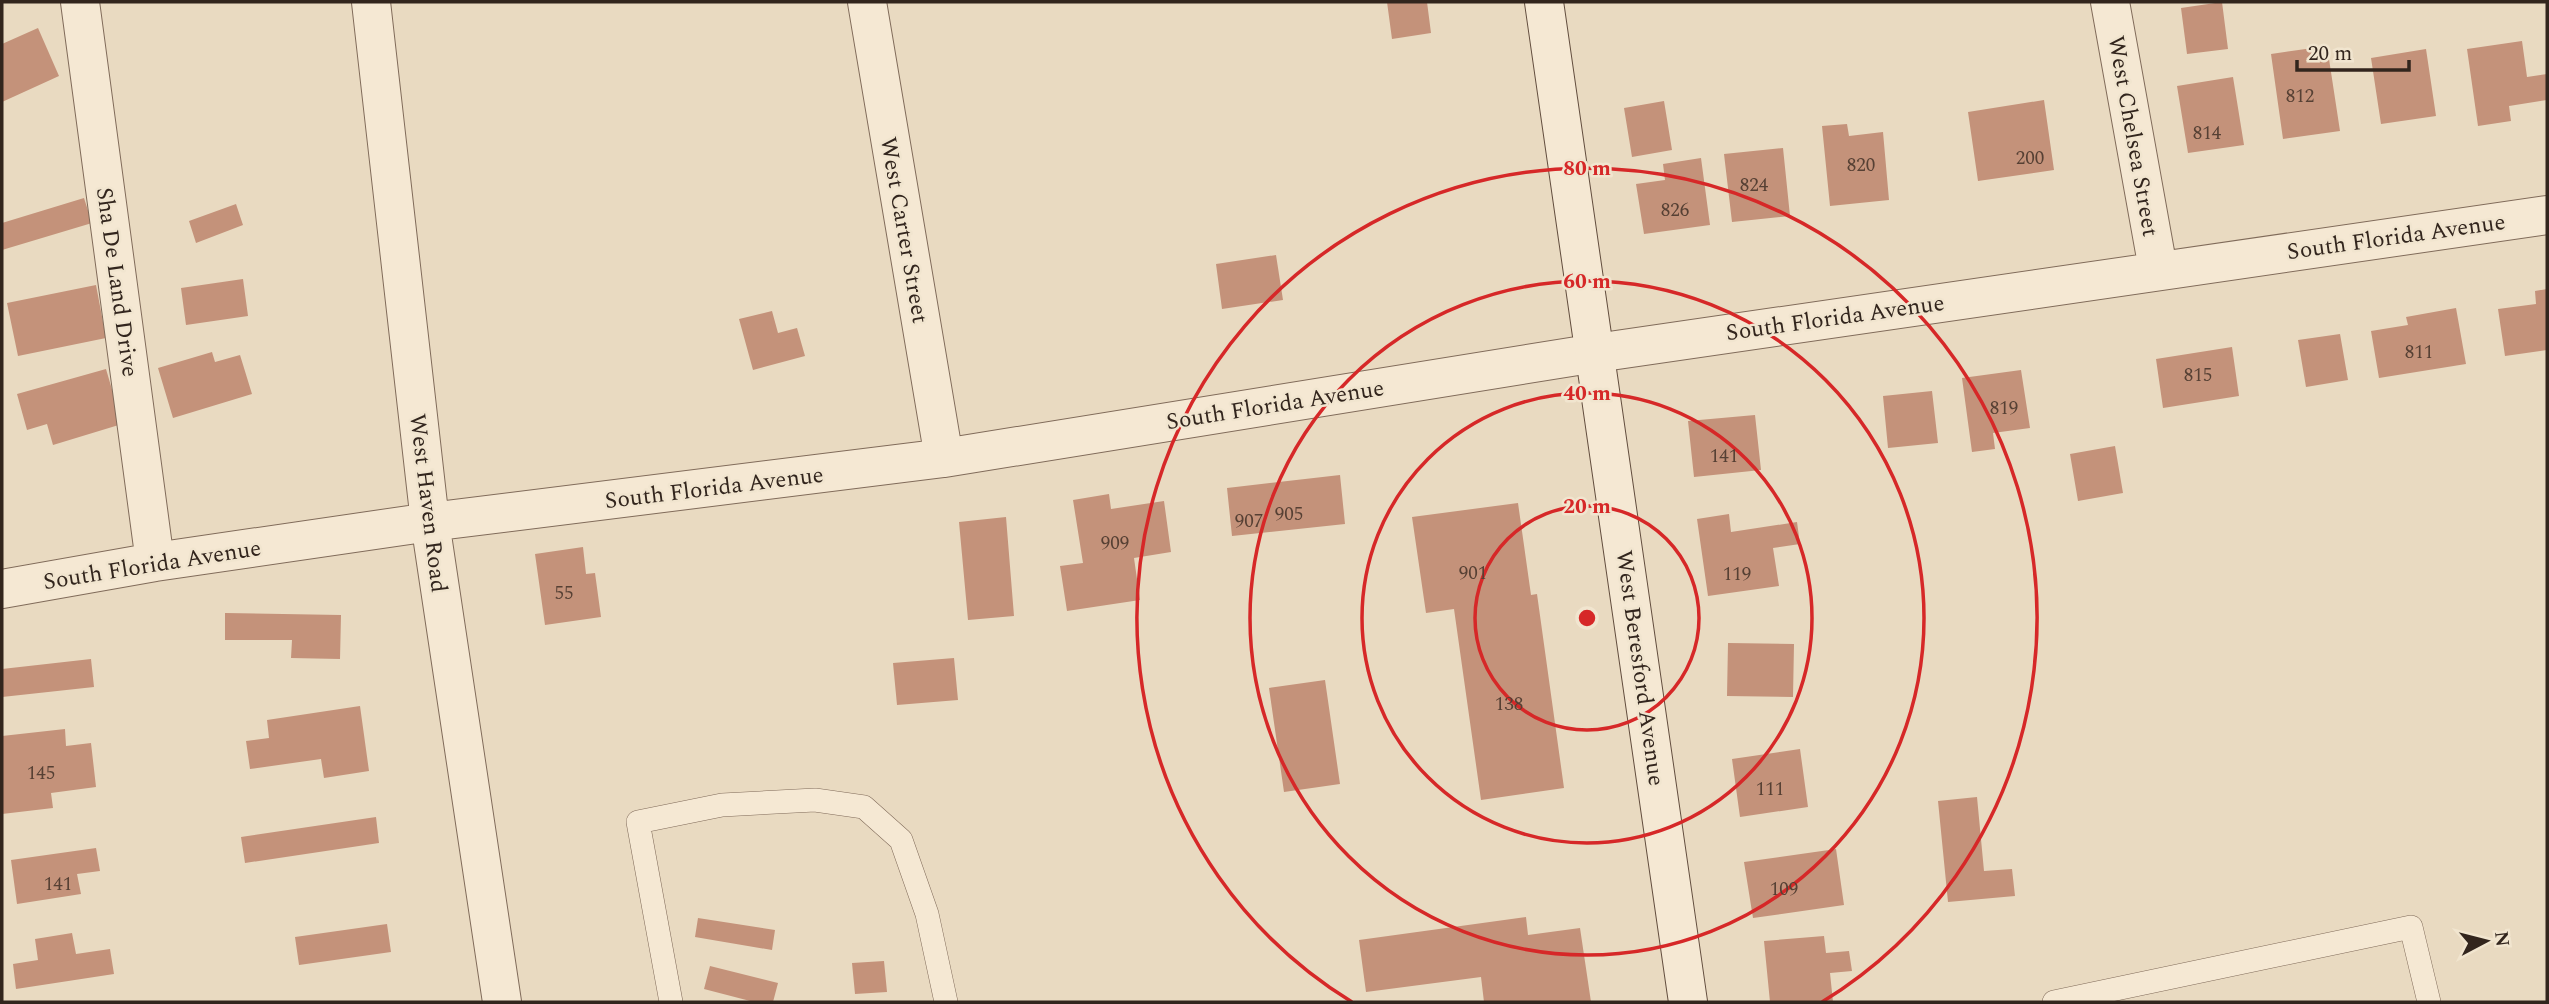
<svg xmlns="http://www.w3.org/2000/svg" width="2549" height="1004" font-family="Spectral,serif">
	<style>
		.building { fill: #c4927a }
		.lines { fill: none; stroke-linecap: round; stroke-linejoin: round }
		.lane-casing { stroke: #806b5a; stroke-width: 24 }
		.street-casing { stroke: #806b5a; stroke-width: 40 }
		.secondary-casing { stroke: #624d3e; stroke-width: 40 }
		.lane { stroke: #f5e8d3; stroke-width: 23 }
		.street { stroke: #f5e8d3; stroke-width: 38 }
		.secondary { stroke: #f5e8d3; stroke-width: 38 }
		.ring { fill: none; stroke: #d62828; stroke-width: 3.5 }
		.labels { text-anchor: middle; stroke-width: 5; stroke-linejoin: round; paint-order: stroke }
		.number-label { font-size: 19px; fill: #564034 }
		.street-label { font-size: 23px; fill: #32251d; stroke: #f1e5cf }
		.centre { fill: #d62828; stroke: #f1e5cf; stroke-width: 3.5 }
		.ring-label { font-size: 21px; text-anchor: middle; font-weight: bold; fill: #d62828; stroke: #f1e5cf; stroke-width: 5; stroke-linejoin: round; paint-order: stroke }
	</style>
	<rect width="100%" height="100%" fill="#e9dac1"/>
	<path class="building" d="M1387 2H1427L1431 33 1392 39Z
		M2222 2 2228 49 2187 54 2181 8Z
		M38 28 59 76 2 102V44Z
		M2522 41 2527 77 2547 74V100L2509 106 2511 121 2478 126 2467 49Z
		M2327 46 2340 131 2283 139 2271 54Z
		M2426 49 2436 116 2381 124 2371 58Z
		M2233 77 2244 145 2188 153 2177 86Z
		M2044 100 2054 170 1978 181 1968 112Z
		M1664 101 1672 150 1632 157 1624 108Z
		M1847 124 1849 136 1883 132 1889 200 1830 206 1822 126Z
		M1783 148 1790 216 1732 222 1724 154Z
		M1701 158 1710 225 1644 234 1636 184 1665 180 1663 164Z
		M84 198 92 223 2 250V223Z
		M236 204 243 225 196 243 189 221Z
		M1276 255 1283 300 1222 309 1216 264Z
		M243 279 248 316 186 325 181 288Z
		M96 285 106 338 18 356 7 303Z
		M2547 289V350L2505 356 2498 309 2536 304 2535 291Z
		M2456 308 2466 364 2379 378 2371 331 2408 325 2406 317Z
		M772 311 778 333 797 328 805 356 753 370 739 319Z
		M2340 334 2348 380 2306 387 2298 340Z
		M2232 347 2239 396 2163 408 2156 359Z
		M212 352 215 362 240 355 252 394 173 418 158 368Z
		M106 369 122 424 53 445 47 424 27 430 17 394Z
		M2021 370 2030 428 1993 433 1995 449 1972 452 1962 378Z
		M1932 391 1938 443 1888 448 1883 396Z
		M1755 415 1761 470 1694 477 1688 421Z
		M2115 446 2123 493 2078 501 2070 454Z
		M1340 475 1345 524 1232 536 1227 488Z
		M1109 494 1111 509 1164 501 1171 552 1134 558 1140 600 1067 611 1060 566 1083 563 1073 500Z
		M1518 503 1531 595 1537 594 1564 788 1481 800 1454 609 1426 613 1412 517Z
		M1729 514 1731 532 1797 522 1800 544 1773 548 1779 586 1708 596 1697 519Z
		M1006 517 1014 616 968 620 959 522Z
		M583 547 586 574 595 573 601 617 545 625 535 554Z
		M225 613 341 615 340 659 291 658 292 640H225Z
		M1728 643 1794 644 1793 697 1727 696Z
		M954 658 958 700 897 705 893 663Z
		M91 659 94 687 2 697V669Z
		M1325 680 1340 784 1284 792 1269 688Z
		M360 706 369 771 324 778 321 759 250 769 246 741 269 738 267 720Z
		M65 729 66 746 91 743 96 787 51 793 53 808 2 814V736Z
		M1800 749 1808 807 1740 817 1732 759Z
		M1977 797 1984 871 2012 869 2015 896 1948 902 1938 801Z
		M376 817 379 843 245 863 241 837Z
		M96 848 100 871 77 874 81 894 17 904 11 860Z
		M1836 849 1844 905 1753 918 1744 862Z
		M1526 917 1528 935 1580 928 1591 1002H1484L1481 977 1366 992 1359 940Z
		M698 918 775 930 772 950 695 937Z
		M387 924 391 952 299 965 295 937Z
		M72 933 76 954 110 949 114 974 16 989 13 964 38 960 35 939Z
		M1824 936 1826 953 1849 951 1852 971 1830 973 1833 1002H1770L1764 941Z
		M884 961 887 992 855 994 852 963Z
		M710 966 778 983 773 1002H754L704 989Z"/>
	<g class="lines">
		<g class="lane-casing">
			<path id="lane" d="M671 1002 638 822 722 805 815 800 864 807 901 840 927 914 946 1002
				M2054 1002 2411 927 2429 1002"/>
		</g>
		<g class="street-casing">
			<path id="street" d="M80 2 155 562
				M371 2 430 522 502 1002
				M867 2 944 458
				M2110 2 2158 269
				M2 589 155 562 430 522 944 458 1596 353 2547 215"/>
		</g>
		<g class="secondary-casing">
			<path id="secondary" d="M1544 2 1688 1002"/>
		</g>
		<use href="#lane" class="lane"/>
		<use href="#street" class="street"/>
		<use href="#secondary" class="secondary"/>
	</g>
	<g class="ring">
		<circle cx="1587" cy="618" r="112"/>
		<circle cx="1587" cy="618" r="225"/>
		<circle cx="1587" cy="618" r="337"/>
		<path d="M1352 1002A450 450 0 1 1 1822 1002"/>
	</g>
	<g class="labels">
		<g class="number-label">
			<text x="2300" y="102">812</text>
			<text x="2207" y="139">814</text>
			<text x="2030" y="164">200</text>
			<text x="1861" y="171">820</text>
			<text x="1754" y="191">824</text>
			<text x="1675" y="216">826</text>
			<text x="2419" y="358">811</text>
			<text x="2198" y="381">815</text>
			<text x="2004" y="414">819</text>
			<text x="1724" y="462">141</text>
			<text x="1289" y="520">905</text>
			<text x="1249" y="527">907</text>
			<text x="1115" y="549">909</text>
			<text x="1473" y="579">901</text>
			<text x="1737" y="580">119</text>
			<text x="564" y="599">55</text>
			<text x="1509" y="710">138</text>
			<text x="41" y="779">145</text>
			<text x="1770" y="795">111</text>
			<text x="58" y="890">141</text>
			<text x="1784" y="895">109</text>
		</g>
		<g class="street-label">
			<text transform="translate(2134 136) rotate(80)" y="8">West Chelsea Street</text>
			<text transform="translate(905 230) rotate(80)" y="8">West Carter Street</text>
			<text transform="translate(2396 236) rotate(-8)" y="8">South Florida Avenue</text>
			<text transform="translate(118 282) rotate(82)" y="8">Sha De Land Drive</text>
			<text transform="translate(1835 317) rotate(-8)" y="8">South Florida Avenue</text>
			<text transform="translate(1275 404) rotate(-9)" y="8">South Florida Avenue</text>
			<text transform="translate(714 487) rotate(-7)" y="8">South Florida Avenue</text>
			<text transform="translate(429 503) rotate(83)" y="8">West Haven Road</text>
			<text transform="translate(152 564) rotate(-9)" y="8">South Florida Avenue</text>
			<text transform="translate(1641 668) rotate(82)" y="8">West Beresford Avenue</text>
		</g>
	</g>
	<circle cx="1587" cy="618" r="10" class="centre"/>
	<g class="ring-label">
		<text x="1587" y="175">80 m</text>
		<text x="1587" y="288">60 m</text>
		<text x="1587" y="400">40 m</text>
		<text x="1587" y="513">20 m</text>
	</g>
	<rect width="2549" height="1004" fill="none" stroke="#32251d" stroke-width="7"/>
	<g transform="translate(2486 941) rotate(83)" stroke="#f1e5cf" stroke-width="5" paint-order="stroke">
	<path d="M0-5L12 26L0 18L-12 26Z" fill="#32251d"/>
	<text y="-10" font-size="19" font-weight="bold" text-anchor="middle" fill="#32251d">N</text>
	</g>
	<path d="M2297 60v10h112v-10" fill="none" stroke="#32251d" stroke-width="3.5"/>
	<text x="2308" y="60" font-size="21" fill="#32251d" stroke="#f1e5cf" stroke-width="5" paint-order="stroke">20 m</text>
</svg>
